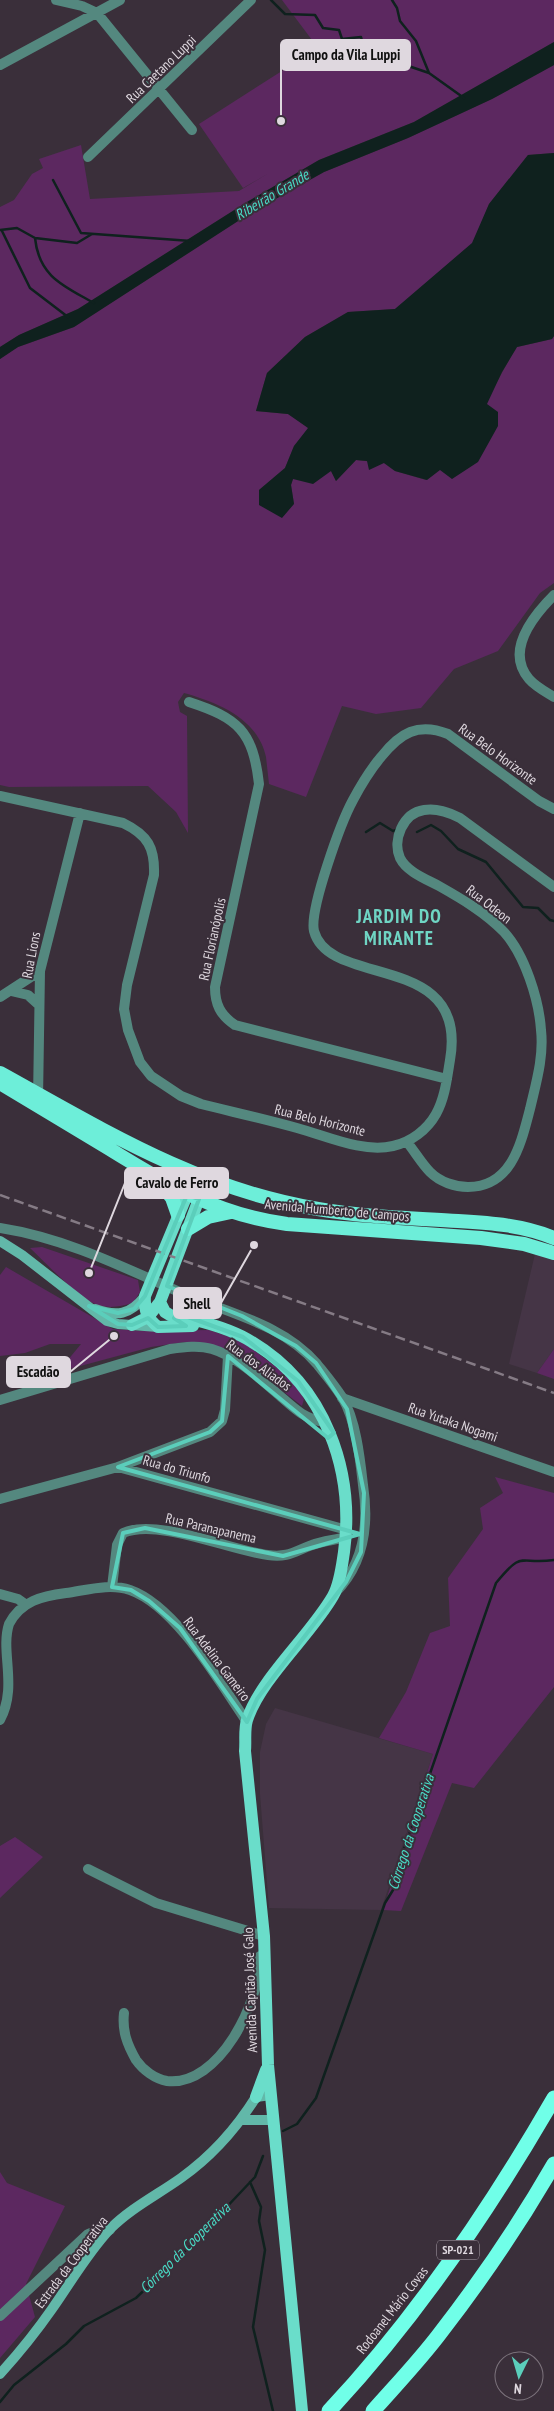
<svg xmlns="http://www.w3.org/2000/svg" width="554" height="2411" font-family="'PT Sans Narrow',sans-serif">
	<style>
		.built { fill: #453546 }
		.green { fill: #5c2860 }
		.water { fill: #0f211e }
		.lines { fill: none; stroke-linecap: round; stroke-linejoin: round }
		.stream { stroke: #0f211e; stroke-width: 2.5 }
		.minor { stroke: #54887f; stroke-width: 10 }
		.tertiary { stroke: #54887f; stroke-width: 10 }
		.secondary { stroke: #62b8a9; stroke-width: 10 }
		.primary { stroke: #6addca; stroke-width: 12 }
		.trunk { stroke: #6deed9; stroke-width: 14 }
		.motorway { stroke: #70ffe8; stroke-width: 15 }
		.rail { stroke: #857b85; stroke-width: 2.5; stroke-dasharray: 10 5; stroke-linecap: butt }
		.marked { fill: none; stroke: #5bcebb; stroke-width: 4; stroke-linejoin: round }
		.labels { text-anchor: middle; stroke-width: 4; stroke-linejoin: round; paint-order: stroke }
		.shield { fill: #3a2f3a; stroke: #aea5ae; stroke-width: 1 }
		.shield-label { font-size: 12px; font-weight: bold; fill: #dfd8df }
		.street-label { font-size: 14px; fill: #dfd8df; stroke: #3a2f3a }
		.water-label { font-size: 15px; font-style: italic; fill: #49dcc6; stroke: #3a2f3a }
		.district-label { font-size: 19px; font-weight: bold; letter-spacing: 1px; fill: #6fd5c4; stroke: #3a2f3a }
		.leader { fill: none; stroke: #dfd8df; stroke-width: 2 }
		.callout-dot { fill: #dfd8df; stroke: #3a2f3a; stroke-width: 2 }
		.callout { fill: #dfd8df; stroke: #dfd8df; stroke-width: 2 }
		.callout-label { font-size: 15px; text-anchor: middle; font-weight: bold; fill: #111 }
	</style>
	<rect width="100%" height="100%" fill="#3a2f3a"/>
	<path class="built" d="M535 1254 554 1259V1349L537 1373 509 1364Z
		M275 1708 433 1754 381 1910 269 1908 260 1794V1752L266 1724Z"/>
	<path class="green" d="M282 0H554V42L414 122 319 160 247 202 78 309 19 335 0 347V207L14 200 32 174 43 168 39 159 81 145 90 199 239 191 269 173 243 188 199 124 318 48Z
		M554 65V153L528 155 489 204 473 243 395 309 348 312 305 337 267 373 256 411 288 414 309 428 294 446 285 468 259 490 294 504 291 485 293 479 331 471 336 481 356 460 384 463 395 471 426 480C467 452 491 388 517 347L552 339 554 336V583L540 593 498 651 454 669 421 708 376 714 342 706 306 797 269 784C268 775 267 766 266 757 258 718 216 702 184 693L178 702 180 712 187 716 188 833 176 812 148 786 9 787 0 785V359L18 347 74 327 252 212 324 172 408 138 492 99Z
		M42 1247 138 1280 140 1292 133 1303C121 1306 111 1309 98 1305 80 1300 45 1262 30 1248Z
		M6 1267 113 1329 141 1331 209 1330 242 1341 294 1381 304 1399 302 1406 239 1357 216 1346 185 1342 151 1347 58 1372 81 1344H50L25 1353 0 1356V1275Z
		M554 1349V1379L537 1373Z
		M495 1477 554 1493V1687L474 1788 452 1783 401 1911 383 1910 433 1754 379 1738 406 1692 430 1633 450 1626 448 1578 483 1529 480 1508 503 1493Z
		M15 1837 43 1857 0 1898V1846Z
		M0 2172 7 2183 65 2206 26 2284 35 2317 0 2358Z"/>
	<path class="water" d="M554 42V65L492 99 408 138 324 172 252 212 74 327 18 347 0 359V347L19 335 78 309 247 202 319 160 414 122Z
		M554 153V336L552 339 517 347 502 372 487 404 498 412V426L478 462 452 479 440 470 427 480 395 471 384 463 369 470 367 461 356 460 336 481 331 471 313 484 293 479 291 485 294 504 282 518 259 505V490L285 468 294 446 308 428 288 414 256 411 267 373 305 337 348 312 395 309 472 243 489 204 528 155Z"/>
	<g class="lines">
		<path class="stream" d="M271 0 285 14 315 15 323 28 339 30 342 39 361 37 364 49 380 46 379 56 429 73
			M392 0 397 8 400 21 416 41 429 73 464 98
			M53 180 81 233 191 241
			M0 230 17 228 35 238 77 243 92 234
			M2 231 30 288 68 317
			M35 238C39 277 64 286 94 303
			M366 832 380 823 393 831 396 830
			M417 832 431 825 441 831 458 849 486 862 523 907 538 908 550 920 554 921
			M283 2131 297 2124 316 2098 385 1903 393 1890 397 1869 496 1583C524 1549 518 1565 554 1560
			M250 2182 261 2207 259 2221 265 2250 253 2327 273 2411
			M0 2402 14 2385 66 2344 84 2326 136 2298 188 2248 255 2177 263 2156"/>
		<path class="minor" d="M56 0 82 6 97 13 192 130
			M0 65 120 0
			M88 157 251 0
			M554 595C533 616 505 651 529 679 536 687 546 692 554 697
			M189 702C238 718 253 731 259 784L215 987C215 1004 220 1015 235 1025L447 1079
			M0 796 123 823C148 835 155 848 154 875L127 985 124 1009 128 1030 140 1062 151 1076 181 1096 201 1104C233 1112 265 1119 297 1128 327 1136 362 1153 393 1146 411 1142 427 1130 436 1114 445 1098 447 1078 450 1060 469 950 329 989 314 931 309 910 341 822 353 800 361 785 370 770 381 757 400 733 418 722 448 734L539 801 554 809
			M11 991 28 995 39 1005
			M0 997 40 971
			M38 1100 40 971 80 813
			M407 1142C415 1152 422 1164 430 1172 440 1182 455 1187 468 1187 512 1187 521 1143 530 1109 536 1083 544 1057 541 1030 539 1000 525 955 504 932 486 913 462 899 439 886 426 879 407 872 400 858 392 840 403 813 424 810 437 808 448 812 460 818L554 887
			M342 1398 554 1472
			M0 1400 170 1349C184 1347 199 1345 212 1349 236 1356 260 1379 279 1395 295 1409 303 1418 324 1422
			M118 1467 210 1432 222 1421 225 1410 228 1356
			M0 1499 118 1467 347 1530
			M112 1587 117 1545 123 1533C158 1518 229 1550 268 1555 288 1558 295 1551 312 1545 322 1541 335 1540 346 1537
			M0 1594 18 1599 25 1604
			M0 1720C18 1686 0 1652 9 1624 21 1601 42 1596 66 1593 87 1590 110 1583 130 1590 176 1606 220 1683 247 1722
			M88 1869 156 1903 264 1936
			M124 2013C122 2031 127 2044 136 2060 143 2070 155 2079 167 2081 219 2087 261 2001 260 1956
			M0 2316 88 2234 100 2229 110 2230"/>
		<path class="tertiary" d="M0 1228C65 1238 125 1268 184 1294 229 1313 284 1325 317 1364 325 1374 335 1386 342 1397 356 1420 360 1458 363 1485 369 1524 364 1564 335 1593"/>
		<path class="secondary" d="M0 1241 22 1255 107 1321 118 1324 158 1327
			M95 1309C117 1317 130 1315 145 1296
			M242 2120H273
			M0 2374C19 2353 36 2332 52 2309 71 2282 88 2252 110 2229 131 2208 157 2195 181 2178 212 2156 236 2129 256 2097L271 2095"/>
		<path class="primary" d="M187 1195 145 1296C144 1311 147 1318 158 1327L193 1326
			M160 1302 165 1312 170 1315C178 1318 187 1318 195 1320 215 1325 235 1331 252 1342 325 1386 355 1470 344 1552 342 1565 340 1584 333 1596 310 1636 261 1678 247 1720 244 1730 246 1741 245 1751L264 1936 268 2065 302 2411
			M132 1325 148 1317 160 1302 199 1199
			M256 2097 266 2070"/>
		<path class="trunk" d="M0 1073C105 1131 198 1189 318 1209 364 1217 411 1218 458 1221 491 1223 523 1225 554 1238
			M0 1083C36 1105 72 1126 108 1148 166 1184 217 1215 287 1224L481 1238 524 1244 554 1253
			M161 1184 172 1198 178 1215
			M188 1229 208 1217 231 1212"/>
		<path class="motorway" d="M329 2411C417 2317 490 2209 554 2098
			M373 2411C396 2385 420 2360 441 2332 482 2279 520 2223 554 2164"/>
		<path class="rail" d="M0 1195 554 1393"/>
	</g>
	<path class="marked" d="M187 1195 199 1199 167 1286 242 1316 296 1346 316 1363 347 1409 364 1493 361 1552 346 1582 257 1699 247 1722 180 1628 149 1601 131 1590 112 1587 123 1533 145 1528 283 1556 360 1534 118 1467 210 1432 222 1421 228 1356 328 1438 334 1433 298 1381 243 1337 177 1313 174 1318 186 1326 158 1327 148 1318 132 1325 118 1324 89 1306 118 1313 134 1309 145 1296Z"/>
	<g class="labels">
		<rect class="shield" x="437" y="2240.5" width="42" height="19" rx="4"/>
		<g class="shield-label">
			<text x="458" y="2254">SP-021</text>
		</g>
		<g class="street-label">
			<text transform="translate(161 69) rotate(-44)" y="5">Rua Caetano Luppi</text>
			<text transform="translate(498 754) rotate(36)" y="5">Rua Belo Horizonte</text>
			<text transform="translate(489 904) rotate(38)" y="5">Rua Odeon</text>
			<text transform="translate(212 939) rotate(-78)" y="5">Rua Florianópolis</text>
			<text transform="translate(31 955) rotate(-79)" y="5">Rua Lions</text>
			<text transform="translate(320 1120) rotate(14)" y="5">Rua Belo Horizonte</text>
			<text transform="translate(337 1210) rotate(5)" y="5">Avenida Humberto de Campos</text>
			<text transform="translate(259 1365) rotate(36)" y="5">Rua dos Aliados</text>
			<text transform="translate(453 1422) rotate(19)" y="5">Rua Yutaka Nogami</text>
			<text transform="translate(177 1469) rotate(16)" y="5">Rua do Triunfo</text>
			<text transform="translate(211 1528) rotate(13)" y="5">Rua Paranapanema</text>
			<text transform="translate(217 1659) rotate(53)" y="5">Rua Adelina Gameiro</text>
			<text transform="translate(250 1990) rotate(-92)" y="5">Avenida Capitão José Galo</text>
			<text transform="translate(71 2262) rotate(-53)" y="5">Estrada da Cooperativa</text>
			<text transform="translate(392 2310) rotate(-52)" y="5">Rodoanel Mário Covas</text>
		</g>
		<g class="water-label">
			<text transform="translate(272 195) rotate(-31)" y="5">Ribeirão Grande</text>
			<text transform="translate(411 1832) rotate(-72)" y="5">Córrego da Cooperativa</text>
			<text transform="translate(185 2248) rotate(-45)" y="5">Córrego da Cooperativa</text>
		</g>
		<g class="district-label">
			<text x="399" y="923">JARDIM DO<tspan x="399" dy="22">MIRANTE</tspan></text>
		</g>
	</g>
	<path class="leader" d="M281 121L281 55M89 1273L125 1183M254 1245L221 1303M114 1336L70 1372"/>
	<g class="callout-dot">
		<circle cx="281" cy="121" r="5"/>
		<circle cx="89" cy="1273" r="5"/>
		<circle cx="254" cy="1245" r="5"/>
		<circle cx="114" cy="1336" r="5"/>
	</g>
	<g class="callout">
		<rect x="281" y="40" width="129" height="30" rx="5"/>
		<rect x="125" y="1168" width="103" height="30" rx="5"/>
		<rect x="174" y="1288" width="47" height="30" rx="5"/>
		<rect x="7" y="1357" width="63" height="30" rx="5"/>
	</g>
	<g class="callout-label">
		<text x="346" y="60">Campo da Vila Luppi</text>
		<text x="177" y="1188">Cavalo de Ferro</text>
		<text x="197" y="1309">Shell</text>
		<text x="38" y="1377">Escadão</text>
	</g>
	<g transform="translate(519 2376) rotate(185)"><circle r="24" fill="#3a2f3a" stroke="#7c737c"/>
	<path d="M0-4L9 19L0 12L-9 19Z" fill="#5bcebb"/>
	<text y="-8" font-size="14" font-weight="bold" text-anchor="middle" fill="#dfd8df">N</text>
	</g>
</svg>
